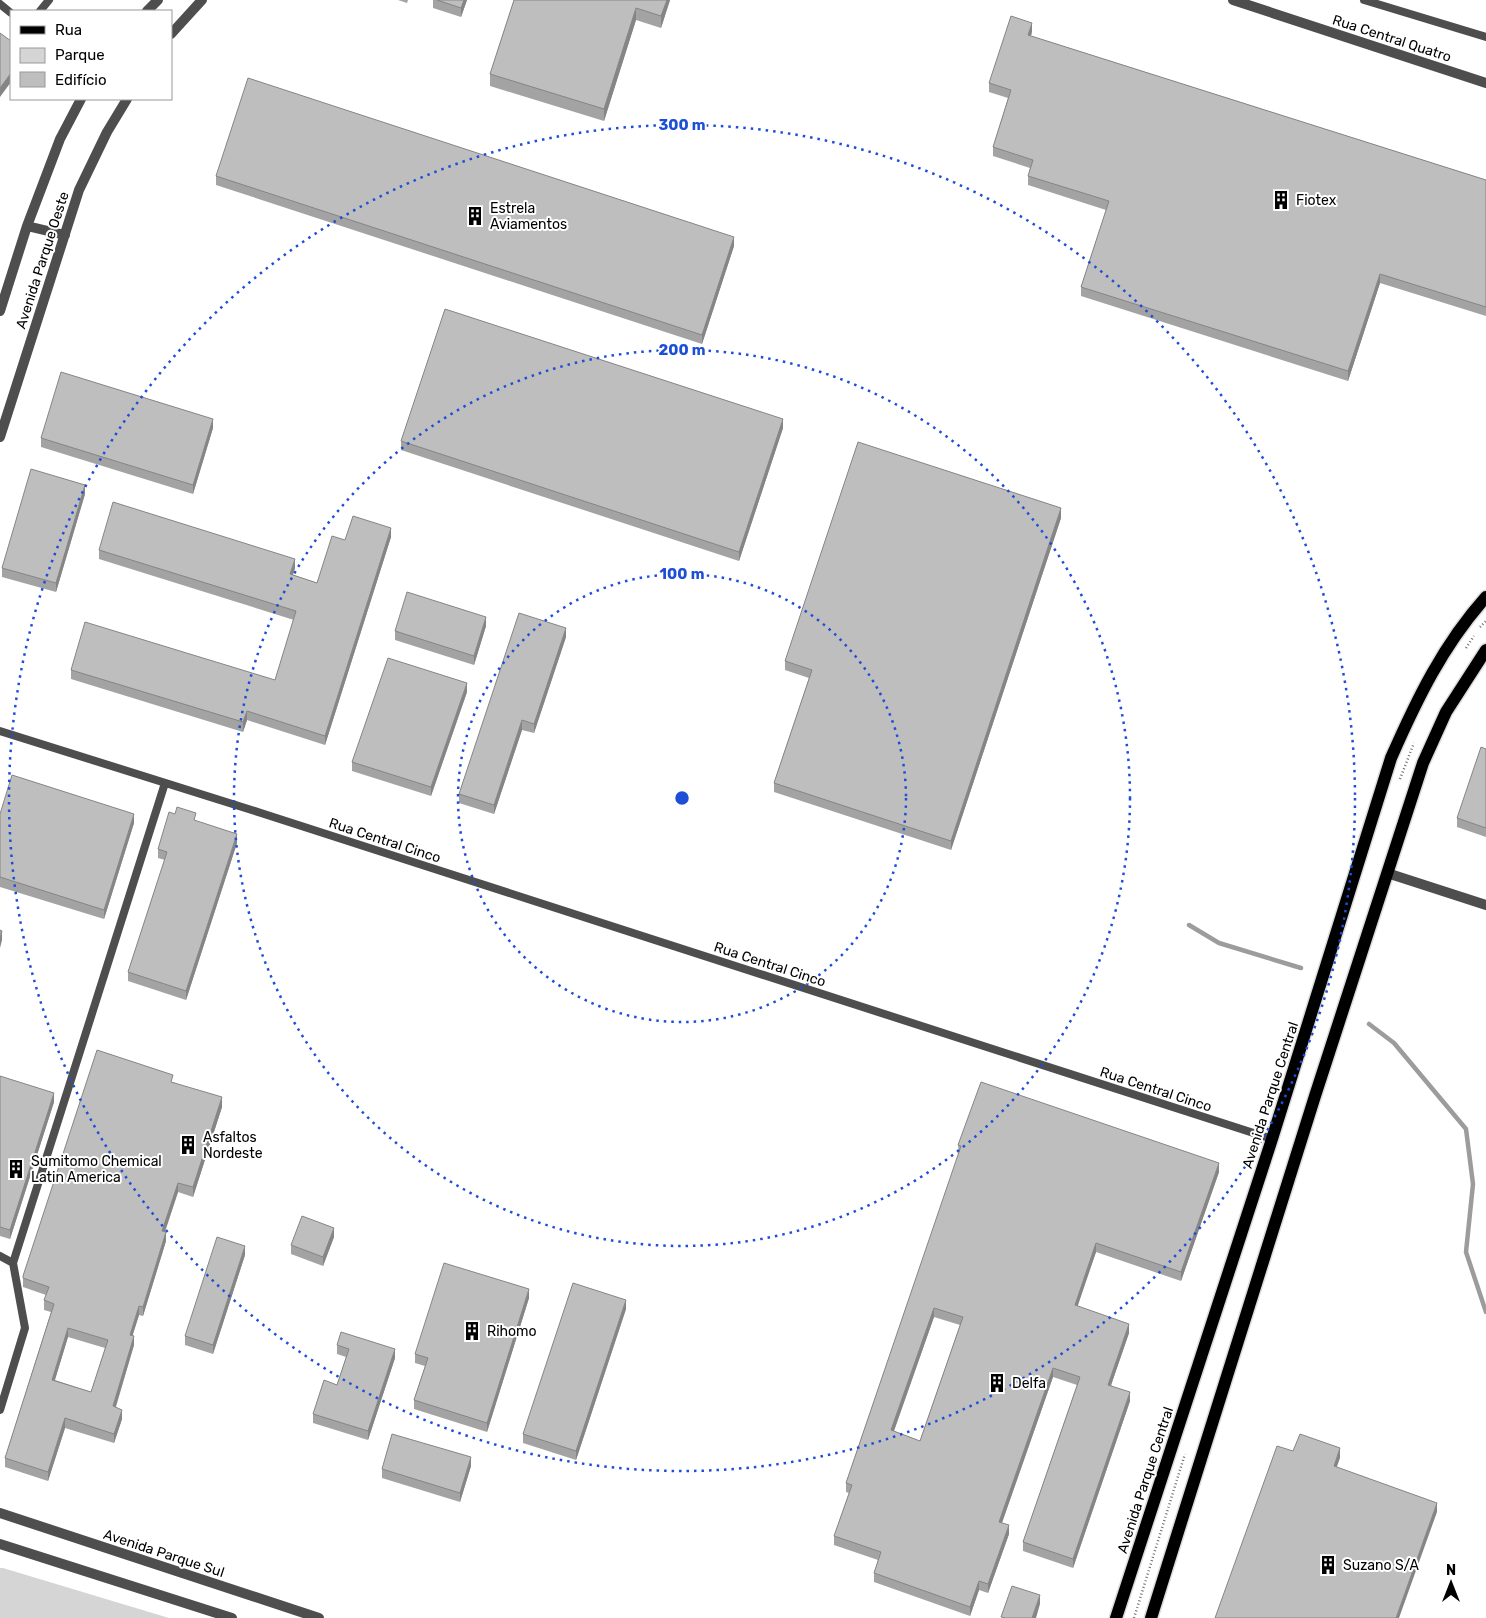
<svg xmlns="http://www.w3.org/2000/svg" width="1486" height="1618" font-family="Rubik,sans-serif">
	<style>
		.green { fill: #d5d5d5 }
		.lines { fill: none; stroke-linecap: round; stroke-linejoin: round }
		.stream { stroke: #9c9c9c; stroke-width: 4.5 }
		.primary-casing { stroke: #dbdbdb; stroke-width: 15 }
		.path { stroke: #707070; stroke-width: 2.5; stroke-dasharray: 1 2.5; stroke-linecap: butt }
		.service { stroke: #4e4e4e; stroke-width: 8 }
		.minor { stroke: #4e4e4e; stroke-width: 10 }
		.tertiary { stroke: #4e4e4e; stroke-width: 10 }
		.primary { stroke: #000; stroke-width: 12 }
		.wall { fill: #a3a3a3; fill-rule: evenodd }
		.shaded-wall { fill: #858585 }
		.building { fill: #bebebe; stroke: #858585; fill-rule: evenodd }
		.ring { fill: none; stroke: #1d4ed8; stroke-width: 2.5; stroke-dasharray: 2.5 5 }
		.labels { text-anchor: middle; stroke-width: 4; stroke-linejoin: round; paint-order: stroke }
		.street-label { font-size: 14px; fill: #000; stroke: #fff }
		.poi-label { font-size: 14px; fill: #000; stroke: #fff; text-anchor: start }
		.centre { fill: #1d4ed8; stroke: #fff; stroke-width: 2.5 }
		.ring-label { font-size: 15px; text-anchor: middle; font-weight: bold; fill: #1d4ed8; stroke: #fff; stroke-width: 4; stroke-linejoin: round; paint-order: stroke }
	</style>
	<rect width="100%" height="100%" fill="#fff"/>
	<path class="green" d="M0 1568H3L169 1618H0Z"/>
	<g class="lines">
		<path class="stream" d="M1189 925 1219 943 1301 968
			M1369 1024 1394 1043 1466 1129 1473 1184 1466 1252 1486 1312"/>
		<g class="primary-casing">
			<path id="primary" d="M1116 1618 1272 1139 1391 758C1417 699 1443 645 1486 597
				M1151 1618 1315 1096 1423 763 1446 712 1486 650"/>
		</g>
		<path class="path" d="M1480 627 1486 621
			M1466 648 1474 636
			M1400 779 1414 743
			M1134 1618 1185 1454"/>
		<path class="service" d="M1364 0 1486 37
			M0 4 11 13
			M40 11 49 0
			M0 731 261 813 1272 1139
			M0 1256 13 1263
			M0 1410 25 1328 13 1263 165 783"/>
		<path class="minor" d="M1387 873 1486 905"/>
		<path class="tertiary" d="M1233 0 1486 83
			M147 11 158 0
			M171 34 202 0
			M27 226 65 235
			M0 311 27 226 60 139 81 99
			M0 437 79 190 107 132 127 99
			M0 1513 319 1618
			M0 1544 232 1618"/>
		<use href="#primary" class="primary"/>
	</g>
	<path class="wall" d="M398 0H408L407 3Z
		M433 0H467L461 17 433 8Z
		M514 0H670L661 28 636 20 604 121 490 86V74Z
		M1032 32 1031 36 1486 180V316L1380 283 1348 381 1081 296V287L1106 210 1028 185V176L1030 168 993 156V147L1008 98 989 92V83Z
		M216 176 734 246 702 344 216 185Z
		M213 428 193 494 41 447V438Z
		M783 428 739 561 401 450V441Z
		M85 494 56 592 2 577V568Z
		M1061 518 951 850 774 792V783L809 678 785 670V661Z
		M391 537 325 745 247 720 243 732 71 679V670L275 680 294 620 99 559V550L295 568 293 575 317 583 345 540Z
		M486 626 474 665 395 640V631Z
		M566 637 534 733 522 730 494 814 459 803V794Z
		M467 692 431 796 352 771V762Z
		M1486 749V837L1457 827V818Z
		M0 814 134 823 104 919 0 887Z
		M196 821 237 843 186 1000 128 981V972L165 860 158 858V849Z
		M0 1076 54 1102 10 1239 0 1236Z
		M173 1082 222 1107 193 1197 178 1192 165 1232 166 1241 143 1316 139 1315 132 1336 134 1345 116 1407 122 1419 114 1443 65 1428 48 1481 5 1467V1458L51 1312 44 1310V1300L46 1295 23 1287V1276ZM68 1337 105 1348 91 1392 55 1380Z
		M958 1145 1219 1172 1181 1281 1096 1252 1077 1306 1129 1333 1111 1385 1130 1401 1073 1568 1023 1551V1542L1077 1385 1053 1377 1002 1523 1009 1534 988 1593 979 1590 970 1616 874 1582V1573L878 1560 834 1545V1536L849 1493 846 1492V1483L959 1154ZM934 1317 960 1325 920 1441 894 1431Z
		M334 1237 323 1266 291 1254V1245Z
		M245 1255 213 1354 185 1345V1336Z
		M529 1298 487 1432 414 1409V1400L425 1366 415 1363V1354Z
		M626 1309 576 1460 523 1443V1434Z
		M337 1345 395 1358 368 1440 313 1423V1414L337 1385 346 1357 337 1354Z
		M471 1466 460 1502 382 1478V1469Z"/>
	<path class="shaded-wall" d="M464 0H467L461 17V8Z
		M667 0H670L661 28V16Z
		M636 8V20L604 121V109Z
		M1032 23V32L1028 44V35Z
		M11 73V82L0 97V88Z
		M734 237V246L702 344V335Z
		M1380 274V283L1348 381V371Z
		M213 419V428L193 494V485Z
		M783 419V428L739 561V552Z
		M85 485V494L56 592V583Z
		M1061 508V518L951 850V841Z
		M391 528V537L325 745V736Z
		M295 559V568L290 583V574Z
		M486 617V626L474 665V656Z
		M566 628V637L534 733V724Z
		M467 683V692L431 796V787Z
		M247 711V720L243 732V722Z
		M522 720V730L494 814V805Z
		M134 814V823L104 919V910Z
		M237 834V843L186 1000V991Z
		M2 931V940L0 948V939Z
		M54 1093V1102L10 1239V1230Z
		M222 1097V1107L193 1197V1187Z
		M1219 1163V1172L1181 1281V1272Z
		M178 1183V1192L162 1240V1231Z
		M334 1228V1237L323 1266V1257Z
		M166 1232V1241L143 1316V1307Z
		M1096 1243V1252L1075 1314V1305Z
		M245 1246V1255L213 1354V1345Z
		M529 1289V1298L487 1432V1423Z
		M626 1300V1309L576 1460V1451Z
		M139 1306V1315L130 1344V1335Z
		M934 1308V1317L891 1439V1430Z
		M1129 1324V1333L1108 1394V1385Z
		M68 1328V1337L52 1389V1380Z
		M134 1336V1345L113 1415V1406Z
		M395 1349V1358L368 1440V1431Z
		M1053 1368V1377L999 1531V1522Z
		M1130 1392V1401L1073 1568V1559Z
		M122 1410V1419L114 1443V1434Z
		M65 1418V1428L48 1481V1472Z
		M1340 1448V1458L1334 1475V1466Z
		M471 1457V1466L460 1502V1493Z
		M1437 1503V1512L1399 1618H1396Z
		M1009 1525V1534L988 1593V1584Z
		M979 1581V1590L970 1616V1607Z
		M1040 1595V1604L1036 1618H1032Z"/>
	<path class="building" d="M437 0H464L461 8Z
		M514 0H667L661 16 636 8 604 109 490 74Z
		M1011 16 1032 23 1028 35 1486 180V307L1380 274 1348 371 1081 287 1109 201 1028 176 1033 160 993 147 1011 90 989 83Z
		M0 33 11 41V73L0 88Z
		M248 78 734 237 702 335 216 176Z
		M445 309 783 419 739 552 401 441Z
		M61 372 213 419 193 485 41 438Z
		M858 442 1061 508 951 841 774 783 812 670 785 661Z
		M31 469 85 485 56 583 2 568Z
		M113 502 295 559 290 574 317 583 332 536 345 540 353 516 391 528 325 736 247 711 243 722 71 670 85 622 275 680 296 611 99 550Z
		M407 592 486 617 474 656 395 631Z
		M519 613 566 628 534 724 522 720 494 805 459 794Z
		M388 658 467 683 431 787 352 762Z
		M1481 747 1486 749V828L1457 818Z
		M12 775 134 814 104 910 0 877V814Z
		M177 807 196 813 194 820 237 834 186 991 128 972 167 852 158 849 169 812 175 814Z
		M0 930 2 931 0 939Z
		M97 1050 173 1075 171 1082 222 1097 193 1187 178 1183 162 1231 166 1232 143 1307 139 1306 130 1335 134 1336 113 1406 122 1410 114 1434 65 1418 48 1472 5 1458 54 1304 44 1300 49 1287 23 1278V1276ZM68 1328 108 1340 91 1392 52 1380Z
		M0 1076 54 1093 10 1230 0 1227Z
		M981 1082 1219 1163 1181 1272 1096 1243 1075 1305 1129 1324 1108 1385 1130 1392 1073 1559 1023 1542 1080 1377 1053 1368 999 1522 1009 1525 988 1584 979 1581 970 1607 874 1573 881 1552 834 1536 852 1485 846 1483 961 1146 958 1145ZM934 1308 963 1317 920 1441 891 1430Z
		M302 1216 334 1228 323 1257 291 1245Z
		M217 1237 245 1246 213 1345 185 1336Z
		M444 1263 529 1289 487 1423 414 1400 428 1358 415 1354Z
		M573 1283 626 1300 576 1451 523 1434Z
		M341 1332 395 1349 368 1431 313 1414 324 1380 337 1385 349 1349 337 1345Z
		M392 1434 471 1457 460 1493 382 1469Z
		M1300 1434 1340 1448 1334 1466 1437 1503 1396 1618H1215L1277 1446 1293 1451Z
		M1012 1586 1040 1595 1032 1618H1006L1001 1617Z"/>
	<g class="ring">
		<circle cx="682" cy="798" r="224"/>
		<circle cx="682" cy="798" r="448"/>
		<circle cx="682" cy="798" r="673"/>
	</g>
	<defs>
		<g id="building-bare" transform="scale(1.5)"><path d="M-4-6H4V6H1V3H-1V6H-4ZM-2.5-4.3h1.7v1.8h-1.7ZM.8-4.3h1.7v1.8H.8ZM-2.5-1h1.7V.8h-1.7ZM.8-1h1.7V.8H.8Z" fill="#000" stroke="#fff" stroke-width="2.5" paint-order="stroke"/></g>
	</defs>
	<g fill-rule="evenodd">
		<use href="#building-bare" x="1281" y="200"/>
		<use href="#building-bare" x="475" y="216"/>
		<use href="#building-bare" x="188" y="1145"/>
		<use href="#building-bare" x="16" y="1169"/>
		<use href="#building-bare" x="472" y="1331"/>
		<use href="#building-bare" x="997" y="1383"/>
		<use href="#building-bare" x="1328" y="1565"/>
	</g>
	<g class="labels">
		<g class="street-label">
			<text transform="translate(1392 38) rotate(18)" y="5">Rua Central Quatro</text>
			<text transform="translate(42 260) rotate(-72)" y="5">Avenida Parque Oeste</text>
			<text transform="translate(385 840) rotate(18)" y="5">Rua Central Cinco</text>
			<text transform="translate(770 964) rotate(18)" y="5">Rua Central Cinco</text>
			<text transform="translate(1156 1089) rotate(18)" y="5">Rua Central Cinco</text>
			<text transform="translate(1270 1095) rotate(-72)" y="5">Avenida Parque Central</text>
			<text transform="translate(1145 1480) rotate(-72)" y="5">Avenida Parque Central</text>
			<text transform="translate(164 1553) rotate(18)" y="5">Avenida Parque Sul</text>
		</g>
		<g class="poi-label">
			<text x="1296" y="205">Fiotex</text>
			<text x="490" y="213">Estrela<tspan x="490" dy="16">Aviamentos</tspan></text>
			<text x="203" y="1142">Asfaltos<tspan x="203" dy="16">Nordeste</tspan></text>
			<text x="31" y="1166">Sumitomo Chemical<tspan x="31" dy="16">Latin America</tspan></text>
			<text x="487" y="1336">Rihomo</text>
			<text x="1012" y="1388">Delfa</text>
			<text x="1343" y="1570">Suzano S/A</text>
		</g>
	</g>
	<circle cx="682" cy="798" r="8" class="centre"/>
	<g class="ring-label">
		<text x="682" y="130">300 m</text>
		<text x="682" y="355">200 m</text>
		<text x="682" y="579">100 m</text>
	</g>
	<rect x="10" y="10" width="162" height="90" fill="#ffffff" stroke="#999999"/>
	<rect x="20" y="26" width="25" height="8" fill="#000000" stroke="#999999"/>
	<text x="55" y="35" font-size="15" fill="#000000">Rua</text>
	<rect x="20" y="48" width="25" height="15" fill="#d5d5d5" stroke="#999999"/>
	<text x="55" y="60" font-size="15" fill="#000000">Parque</text>
	<rect x="20" y="72" width="25" height="15" fill="#bebebe" stroke="#999999"/>
	<text x="55" y="85" font-size="15" fill="#000000">Edifício</text>
	<g transform="translate(1451 1583)" stroke="#ffffff" stroke-width="4" paint-order="stroke">
	<path d="M0-4L9 19L0 12L-9 19Z" fill="#000000"/>
	<text y="-8" font-size="14" font-weight="bold" text-anchor="middle" fill="#000000">N</text>
	</g>
</svg>
